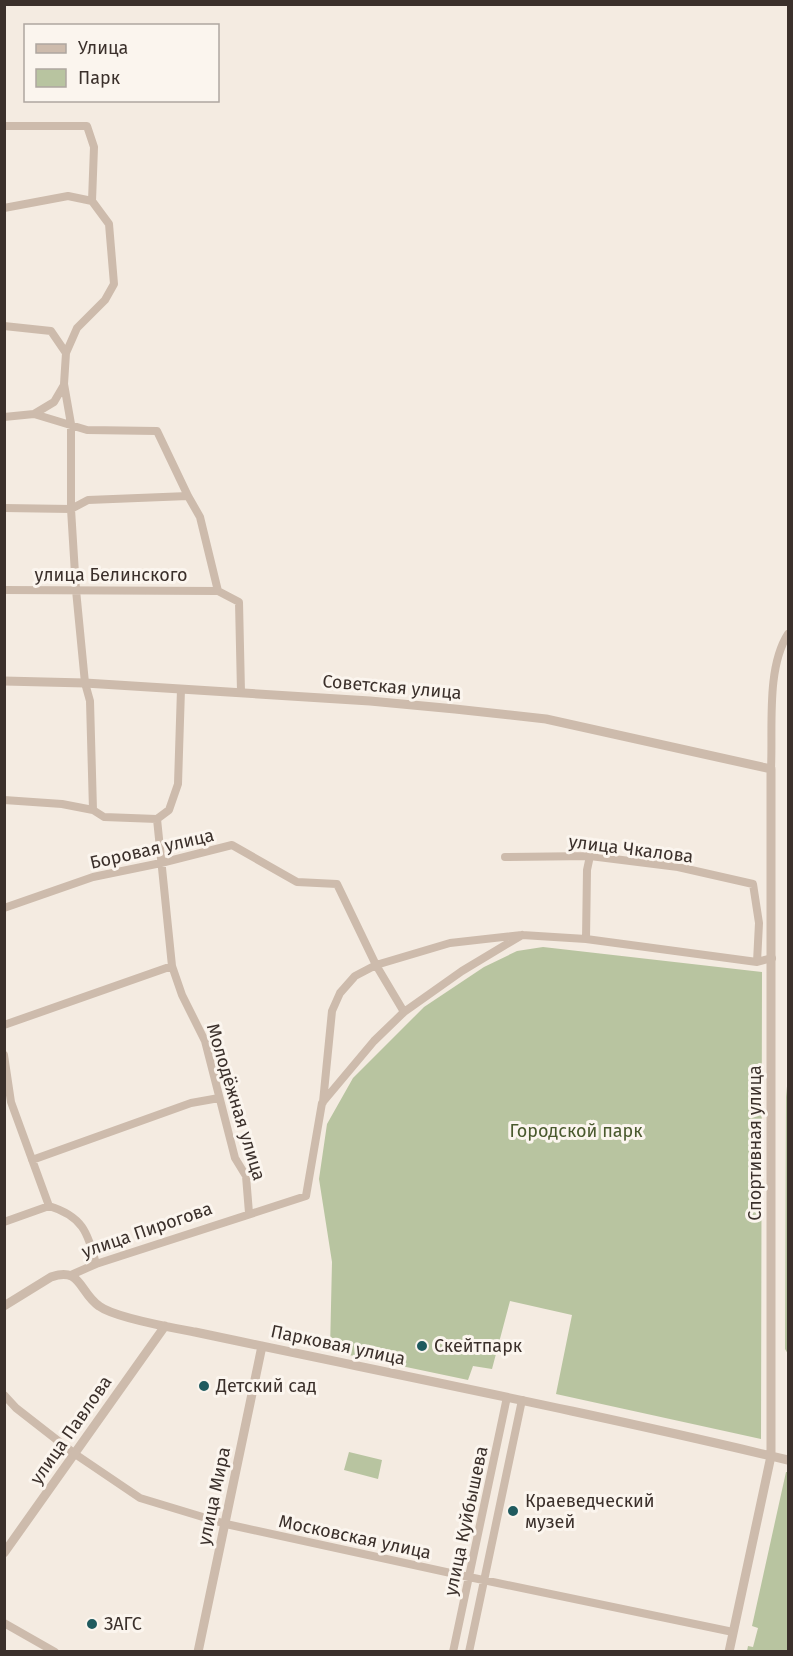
<svg xmlns="http://www.w3.org/2000/svg" width="793" height="1656" font-family="'Fira Sans',sans-serif">
	<style>
		.green { fill: #b8c4a0 }
		.lines { fill: none; stroke-linecap: round; stroke-linejoin: round }
		.minor { stroke: #cdbbac; stroke-width: 8 }
		.tertiary { stroke: #cdbbac; stroke-width: 9 }
		.poi-dot { fill: #1f5a5e; stroke: #fbf5ee; stroke-width: 2 }
		.labels { text-anchor: middle; stroke-width: 6; stroke-linejoin: round; paint-order: stroke }
		.street-label { font-size: 18px; fill: #3b302b; stroke: #fbf5ee }
		.park-label { font-size: 18px; fill: #4a5a2e; stroke: #fbf5ee }
		.poi-label { font-size: 18px; fill: #3b302b; stroke: #fbf5ee; text-anchor: start }
	</style>
	<rect width="100%" height="100%" fill="#f4ebe1"/>
	<path class="green" d="M543 947 762 972 761 1439 556 1394 572 1315 510 1301 492 1369 473 1366 468 1380 330 1351 332 1262 319 1179 327 1124 353 1078 424 1007 484 967 517 951Z
		M788 1075V1354L785 1349 786 1097Z
		M349 1452 382 1460 378 1479 344 1470Z
		M786 1472H788V1651H747L748 1646 753 1647 758 1628 752 1626Z"/>
	<g class="lines">
		<path class="minor" d="M4 126H87L94 147 92 201 109 224 114 284 105 300 77 328 66 353 51 331 4 326
			M4 208 68 196 92 201
			M66 353 64 384 71 424V509L76 590 85 683 90 701 93 810
			M34 414 54 402 64 385
			M4 417 34 414 87 430 157 431 188 496 200 517 218 591 239 602 241 692
			M4 508 71 509 88 500 188 496
			M4 590 218 591
			M771 769C773 729 766 668 788 634
			M4 800 62 804 93 810 104 817 157 819
			M157 819 172 966 182 995 205 1041 235 1158 246 1176 249 1213
			M157 819 169 810 178 784 181 689
			M505 857 590 856 678 867 753 884 759 923 757 962
			M4 908 93 877 161 863 232 845 297 882 337 884 376 965 404 1012
			M586 939 587 870 590 856
			M4 1025 172 966
			M4 1055 11 1102 49 1206C82 1216 88 1232 96 1264
			M323 1102 332 1011 340 993 355 976 376 965 450 943 522 935 586 939 757 962 772 958
			M32 1160 191 1103 219 1098
			M4 1222 49 1206
			M71 1275 96 1264 306 1196 322 1103 374 1041 404 1012 462 971 522 935
			M4 1395 16 1408 75 1454 140 1498 226 1524 469 1577 733 1632
			M4 1623 55 1652
			M453 1652 507 1397
			M469 1652 522 1400"/>
		<path class="tertiary" d="M4 681 85 683 370 701 455 709 546 719 771 769V1456L729 1652
			M4 1306 51 1277C81 1266 79 1292 99 1306 115 1318 173 1328 195 1332 393 1374 592 1413 788 1460
			M4 1553 165 1326
			M198 1652 262 1346"/>
	</g>
	<g class="poi-dot">
		<circle cx="422" cy="1346" r="6"/>
		<circle cx="204" cy="1386" r="6"/>
		<circle cx="513" cy="1511" r="6"/>
		<circle cx="92" cy="1624" r="6"/>
	</g>
	<g class="labels">
		<g class="street-label">
			<text x="111" y="581">улица Белинского</text>
			<text transform="translate(392 687) rotate(5)" y="6">Советская улица</text>
			<text transform="translate(152 849) rotate(-13)" y="6">Боровая улица</text>
			<text transform="translate(631 849) rotate(7)" y="6">улица Чкалова</text>
			<text transform="translate(236 1102) rotate(73)" y="6">Молодёжная улица</text>
			<text transform="translate(755 1143) rotate(-90)" y="6">Спортивная улица</text>
			<text transform="translate(147 1230) rotate(-19)" y="6">улица Пирогова</text>
			<text transform="translate(338 1345) rotate(12)" y="6">Парковая улица</text>
			<text transform="translate(71 1430) rotate(-55)" y="6">улица Павлова</text>
			<text transform="translate(214 1496) rotate(-78)" y="6">улица Мира</text>
			<text transform="translate(466 1521) rotate(-78)" y="6">улица Куйбышева</text>
			<text transform="translate(355 1537) rotate(12)" y="6">Московская улица</text>
		</g>
		<g class="park-label">
			<text x="576" y="1137">Городской парк</text>
		</g>
		<g class="poi-label">
			<text x="434" y="1352">Скейтпарк</text>
			<text x="216" y="1392">Детский сад</text>
			<text x="525" y="1507">Краеведческий<tspan x="525" dy="21">музей</tspan></text>
			<text x="104" y="1630">ЗАГС</text>
		</g>
	</g>
	<rect width="793" height="1656" fill="none" stroke="#3b302b" stroke-width="12"/>
	<rect x="24" y="24" width="195" height="78" fill="#fbf5ee" stroke="#aea6a0" stroke-width="1.5"/>
	<rect x="36" y="44" width="30" height="9" fill="#cdbbac" stroke="#aea6a0" stroke-width="1.5"/>
	<text x="78" y="54" font-size="18" fill="#3b302b">Улица</text>
	<rect x="36" y="69" width="30" height="18" fill="#b8c4a0" stroke="#aea6a0" stroke-width="1.5"/>
	<text x="78" y="84" font-size="18" fill="#3b302b">Парк</text>
</svg>
